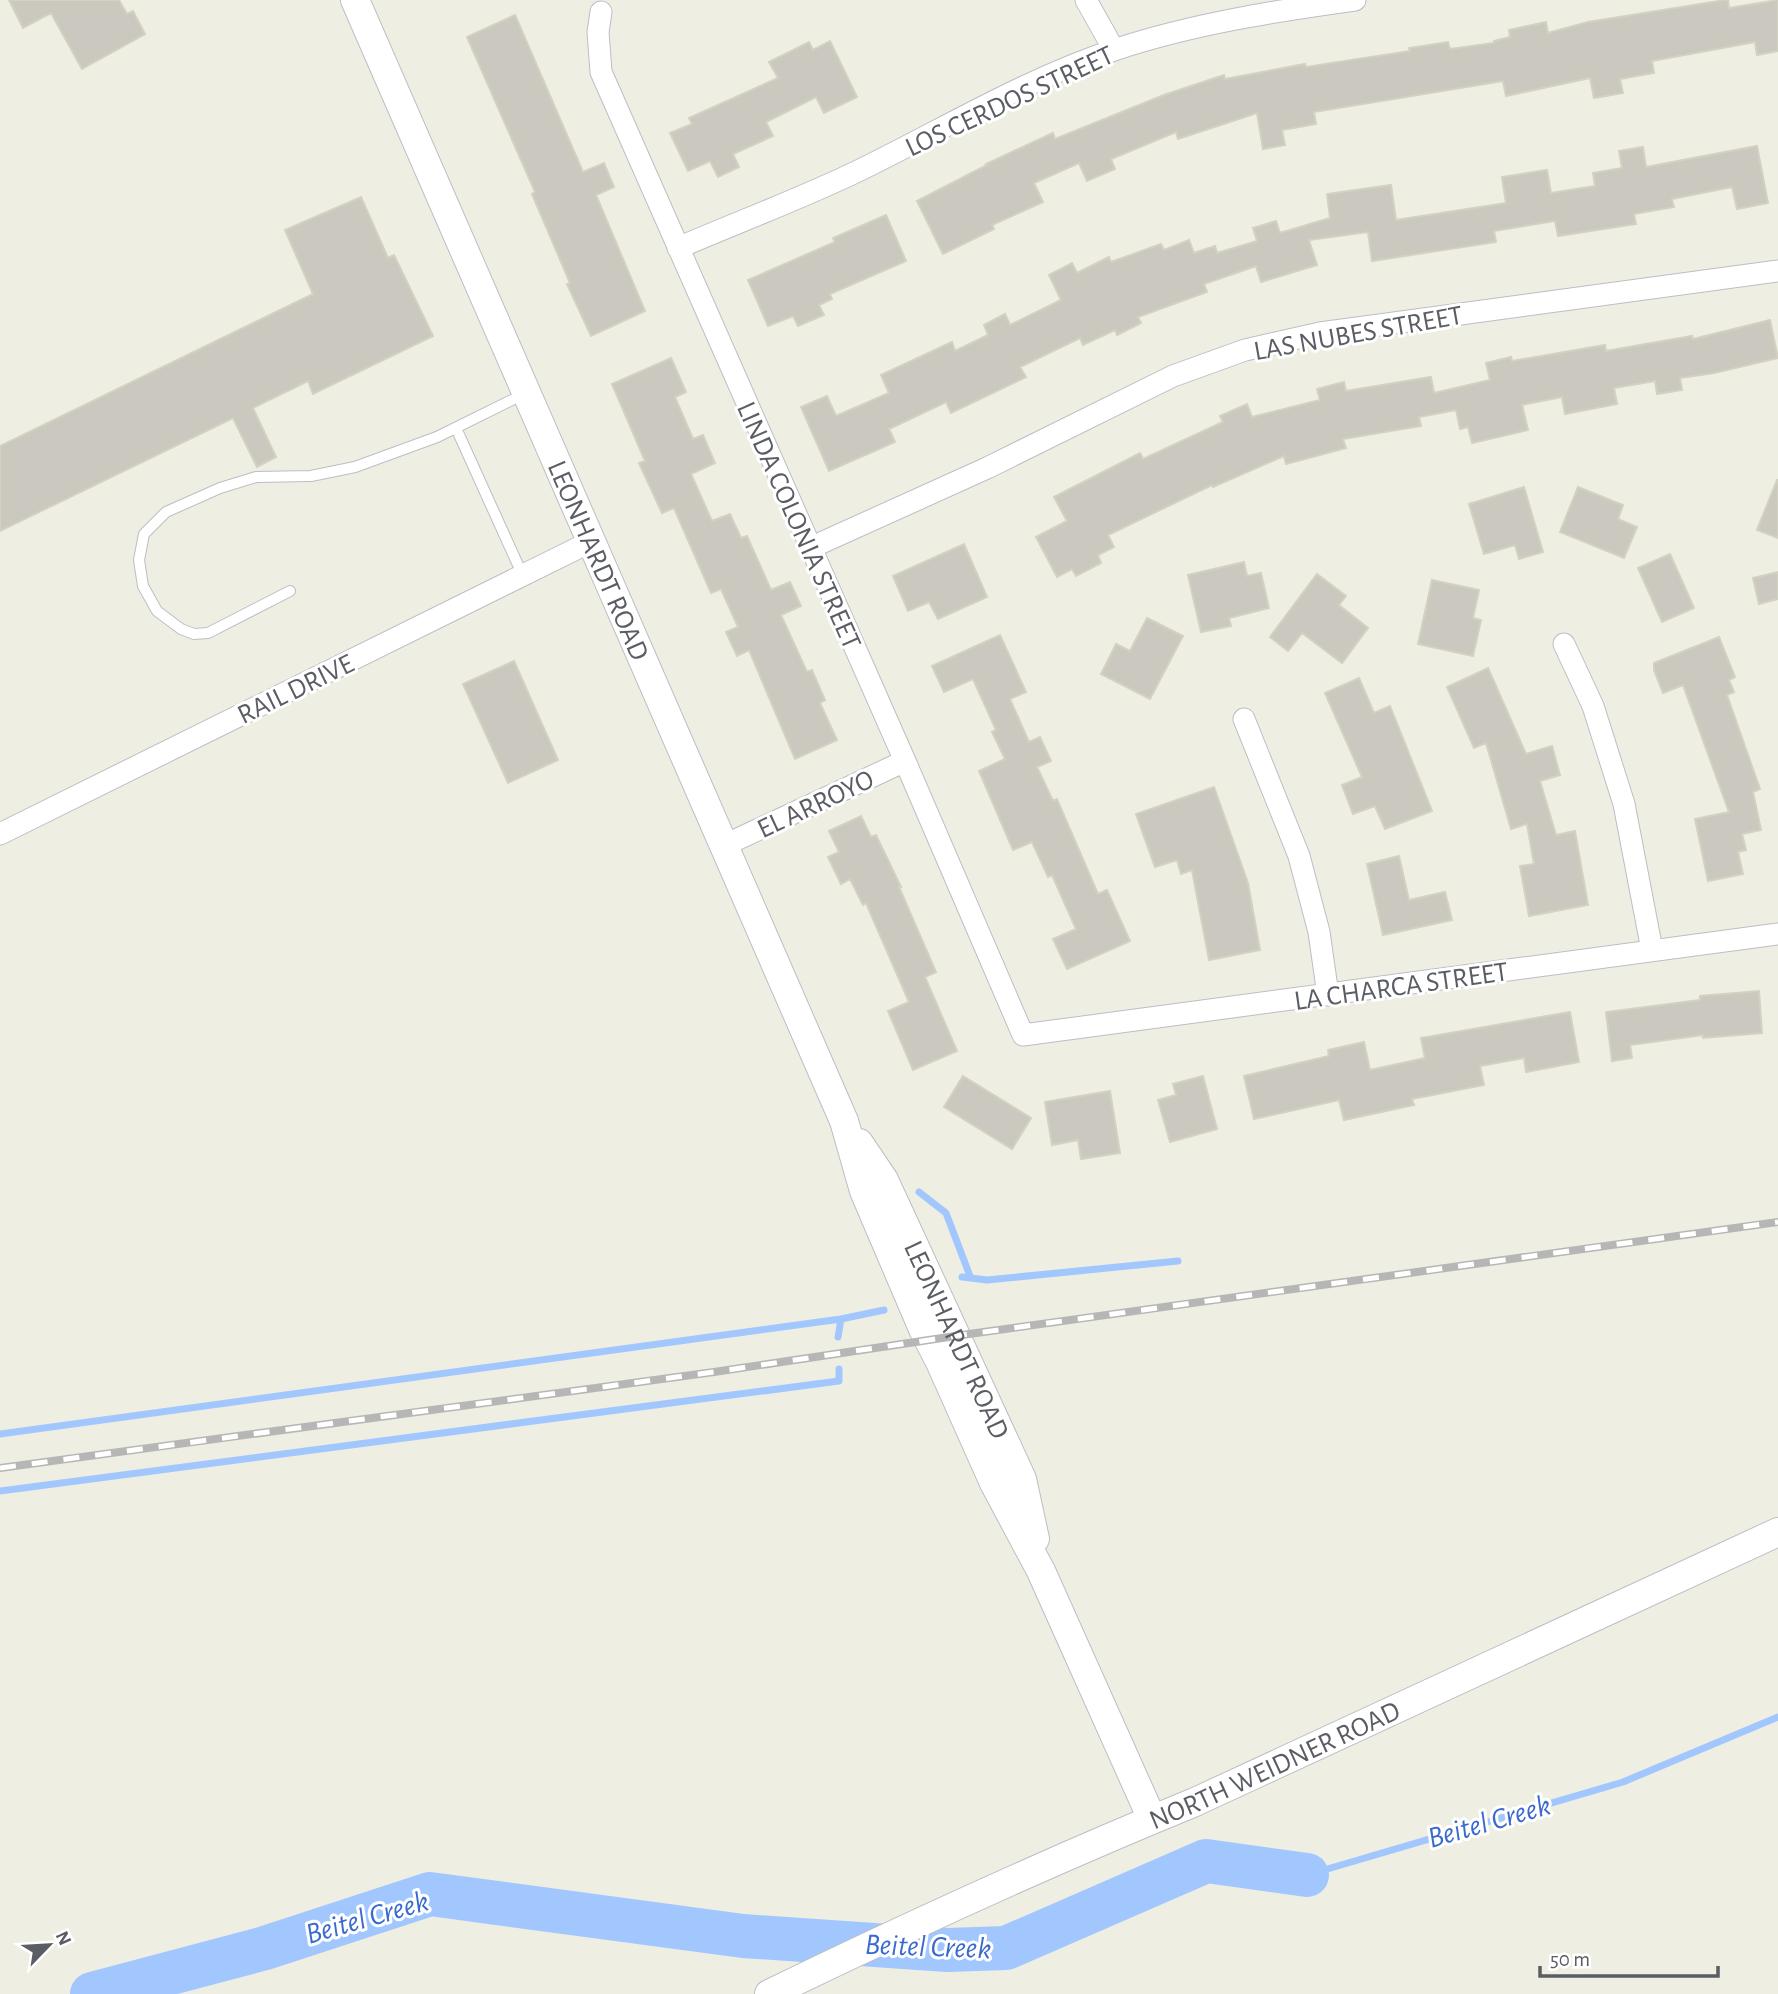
<svg xmlns="http://www.w3.org/2000/svg" width="1778" height="1994" font-family="'Alegreya Sans',sans-serif">
	<style>
		.lines { fill: none; stroke-linecap: round; stroke-linejoin: round }
		.stream { stroke: #a2c7ff; stroke-width: 7 }
		.river { stroke: #a2c7ff; stroke-width: 44 }
		.building { fill: #cac8bf; stroke: #d4d1c0; stroke-width: 2 }
		.service-casing { stroke: #bcbec5; stroke-width: 12 }
		.minor-casing { stroke: #bcbec5; stroke-width: 23 }
		.tertiary-casing { stroke: #bcbec5; stroke-width: 30 }
		.service { stroke: #fff; stroke-width: 10 }
		.minor { stroke: #fff; stroke-width: 21 }
		.tertiary { stroke: #fff; stroke-width: 28 }
		.rail-casing { stroke: #b6b6b7; stroke-width: 8 }
		.rail { stroke: #fff; stroke-width: 5; stroke-dasharray: 16; stroke-linecap: butt }
		.labels { text-anchor: middle; stroke-width: 6; stroke-linejoin: round; paint-order: stroke }
		.street-label { font-size: 28px; fill: #5a5d64; stroke: #fff }
		.water-label { font-size: 30px; font-style: italic; fill: #3a6acd; stroke: #fff }
	</style>
	<rect width="100%" height="100%" fill="#efeee2"/>
	<g class="lines">
		<path class="stream" d="M919 1192 946 1213 970 1276
			M962 1277 987 1280 1178 1261
			M838 1337 841 1319
			M0 1434 841 1319 884 1310
			M0 1491 839 1381V1369
			M1307 1875 1623 1782 1778 1717"/>
		<path class="river" d="M92 1994 265 1948 430 1894 743 1936 947 1950 1006 1948 1206 1861 1307 1875"/>
	</g>
	<path class="building" d="M9 0H119L127 14 133 11 145 34 82 69 51 13 23 28Z
		M1725 0H1728L1729 8 1778 0V51L1757 55 1755 42 1652 61 1654 73 1620 79 1623 93 1594 98 1590 78 1506 96 1503 81 1314 112 1316 124 1282 130 1285 145 1263 149 1257 113 1178 139 1176 132 1111 159 1115 169 1087 181 1079 163 1034 183 1043 202 992 225 994 229 943 254 917 201 987 165 986 164 1053 133 1055 139 1164 95 1224 75 1225 79 1305 64 1306 67 1410 51 1409 48 1448 42 1450 49 1494 43V41L1510 37 1509 30 1546 22 1548 33 1588 22Z
		M515 15 583 172 604 163 614 187 596 195 645 311 591 336 567 284 570 283 532 194 535 192 467 37Z
		M830 41 857 97 824 113 816 97 766 122 773 136 733 154 739 167 718 177 710 161 688 171 670 133 692 124 689 118 778 78 769 62 809 42 813 50Z
		M1757 146 1768 203 1737 209 1732 187 1672 199 1674 207 1634 214 1636 224 1558 236 1555 221 1494 231 1496 242 1372 261 1368 232 1309 240 1317 265 1261 282 1256 266 1204 284 1207 292 1138 317 1141 323 1117 335 1115 330 1083 345 1080 338 1020 367 1026 377 951 413 946 402 889 429 895 442 829 471 801 407 827 396 836 416 889 393 881 375 952 342 955 351 988 335 984 325 1005 314 1010 325 1061 300 1049 275 1072 263 1077 273 1109 257 1111 262 1161 244 1164 250 1189 240 1194 253 1215 246 1217 253 1257 241 1253 228 1276 221 1280 233 1330 218 1327 194 1391 185 1396 220 1506 203 1502 177 1547 170 1551 193 1595 186 1593 173 1622 168 1619 151 1643 147 1646 167Z
		M361 197 388 258 394 255 433 336 313 394 308 381 253 408 276 457 257 467 233 418 0 531V446L313 294 285 230Z
		M886 215 906 261 830 294 832 299 819 305 824 315 798 326 793 316 768 326 748 280 835 242 833 238Z
		M1770 320 1778 358 1714 373 1680 378 1682 390 1657 394 1655 381 1614 388 1617 404 1565 414 1562 397 1522 405 1528 430 1472 443 1468 427 1460 429 1456 410 1419 417 1421 426 1343 439 1346 448 1286 464 1284 456 1213 487 1212 485 1108 535 1114 547 1098 555 1101 563 1076 576 1072 569 1057 577 1036 537 1067 521 1054 497 1140 453 1143 459 1223 422 1220 416 1247 404 1252 417 1320 400 1317 389 1344 382 1346 391 1431 377 1434 393 1490 380 1486 363 1511 357 1512 361 1605 345 1606 351 1692 336 1693 339Z
		M671 358 686 392 675 397 693 439 703 435 715 463 691 474 712 521 730 514 741 538 747 536 771 590 790 582 801 606 781 615 807 672 812 670 825 700 820 703 837 740 795 759 749 650 737 656 726 632 738 627 721 589 711 593 674 508 662 513 639 463 645 461 612 384Z
		M1777 480H1778V538L1757 530Z
		M1524 487 1543 552 1519 559 1515 545 1484 554 1469 504Z
		M1578 487 1623 505 1618 519 1637 527 1624 558 1560 532Z
		M964 544 987 597 938 619 929 602 908 611 893 576Z
		M1670 554 1694 608 1662 622 1638 568Z
		M1244 562 1247 576 1261 573 1269 608 1229 618 1231 626 1201 632 1188 575Z
		M1778 572V599L1759 604 1753 578Z
		M1317 574 1346 596 1339 605 1368 628 1342 663 1302 633 1288 651 1270 637Z
		M1432 580 1479 590 1473 618 1481 620 1473 656 1418 644Z
		M1147 618 1183 636 1150 699 1101 674 1116 644 1130 651Z
		M1000 635 1026 692 1010 699 1029 742 1040 737 1051 761 1037 767 1053 801 1057 799 1098 894 1107 890 1130 941 1067 969 1053 939 1076 929 1052 875 1048 877 1032 842 1013 850 979 771 1005 759 992 732 996 730 973 679 944 692 932 666Z
		M1719 637 1735 677 1729 680 1734 692 1727 695 1760 789 1753 792 1761 830 1742 834 1746 850 1738 852 1743 874 1708 881 1695 819 1729 812 1683 685 1663 693 1654 670V663Z
		M514 661 558 760 508 783 463 684Z
		M1488 668 1526 754 1552 746 1560 775 1540 781 1556 835 1575 831 1588 905 1529 916 1520 866 1534 864 1527 824 1511 829 1486 743 1474 748 1447 687Z
		M1359 678 1374 713 1390 706 1432 811 1385 829 1375 806 1353 814 1342 785 1362 777 1325 693Z
		M1214 787 1248 883 1260 950 1209 960 1192 870 1181 874 1177 860 1155 867 1136 814Z
		M861 816 871 837 876 835 901 887H899L936 972 925 977 957 1051 913 1070 888 1011 909 1002 866 903 863 905 850 879 841 884 828 857 839 852 829 831Z
		M1399 856 1409 900 1445 892 1452 920 1383 935 1367 864Z
		M1759 991 1762 1033 1703 1038V1035L1630 1045 1632 1058 1612 1061 1606 1012 1700 1000V996Z
		M1570 1012 1579 1062 1526 1072 1524 1058 1480 1066 1484 1085 1412 1099 1414 1105 1344 1120 1339 1100 1254 1119 1244 1076 1329 1056 1328 1050 1364 1042 1370 1070 1425 1058 1421 1038Z
		M963 1076 1031 1118 1012 1149 944 1107Z
		M1203 1076 1217 1129 1170 1142 1158 1100 1176 1095 1173 1084Z
		M1110 1091 1120 1153 1081 1159 1078 1140 1052 1145 1045 1102Z"/>
	<g class="lines">
		<g class="service-casing">
			<path id="service" d="M456 428 523 576
				M290 591 208 633 194 634 181 629 157 611 143 586 139 560 144 534 166 512 220 488 256 477 311 476 355 467 437 437 526 393"/>
		</g>
		<g class="minor-casing">
			<path id="minor" d="M1086 0 1114 50
				M601 12 598 32 601 72 905 761 1023 1035 1778 934
				M678 248C738 222 800 199 858 171 944 129 1026 79 1117 49 1193 24 1275 11 1355 0
				M810 548 987 468 1173 376 1245 350 1320 333 1778 271
				M1564 644 1593 706 1624 804 1652 950
				M1244 719 1299 856 1319 932 1328 995
				M0 834 590 542
				M725 845 905 761"/>
		</g>
		<g class="tertiary-casing">
			<g id="tertiary">
				<path id="s1" d="M355 0 844 1121 864 1191 923 1329 940 1362 994 1483 1041 1571 1152 1819"/>
				<path id="s2" d="M859 1143 884 1180 1022 1479 1035 1539"/>
				<path id="s3" d="M769 1994C909 1926 1051 1861 1195 1802L1778 1532"/>
			</g>
		</g>
		<use href="#service" class="service"/>
		<use href="#minor" class="minor"/>
		<use href="#tertiary" class="tertiary"/>
		<g class="rail-casing">
			<path id="rail" d="M0 1468 714 1372 969 1334 1778 1222"/>
		</g>
		<use href="#rail" class="rail"/>
	</g>
	<g class="labels">
		<g class="street-label">
			<text transform="translate(1009 100) rotate(-25)" y="10">LOS CERDOS STREET</text>
			<text transform="translate(1358 332) rotate(-10)" y="10">LAS NUBES STREET</text>
			<text transform="translate(800 525) rotate(66)" y="10">LINDA COLONIA STREET</text>
			<text dy="10" stroke="none"><textPath href="#s1" startOffset="611">LEONHARDT ROAD</textPath></text>
			<text transform="translate(295 688) rotate(-26)" y="10">RAIL DRIVE</text>
			<text transform="translate(815 803) rotate(-25)" y="10">EL ARROYO</text>
			<text transform="translate(1401 985) rotate(-8)" y="10">LA CHARCA STREET</text>
			<text dy="10" stroke="none"><textPath href="#s2" startOffset="220">LEONHARDT ROAD</textPath></text>
			<text dy="10" stroke="none"><textPath href="#s3" startOffset="555">NORTH WEIDNER ROAD</textPath></text>
		</g>
		<g class="water-label">
			<text transform="translate(1489 1821) rotate(-16)" y="10">Beitel Creek</text>
			<text transform="translate(367 1917) rotate(-16)" y="10">Beitel Creek</text>
			<text transform="translate(928 1946) rotate(2)" y="10">Beitel Creek</text>
		</g>
	</g>
	<g transform="translate(49 1945) rotate(65)" stroke="#ffffff" stroke-width="5" paint-order="stroke">
	<path d="M0-5L12 26L0 18L-12 26Z" fill="#5a5d64"/>
	<text y="-10" font-size="19" font-weight="bold" text-anchor="middle" fill="#5a5d64">N</text>
	</g>
	<path d="M1540 1966v10h178v-10" fill="none" stroke="#5a5d64" stroke-width="3.5"/>
	<text x="1550" y="1966" font-size="21" fill="#5a5d64" stroke="#ffffff" stroke-width="5" paint-order="stroke">50 m</text>
</svg>
